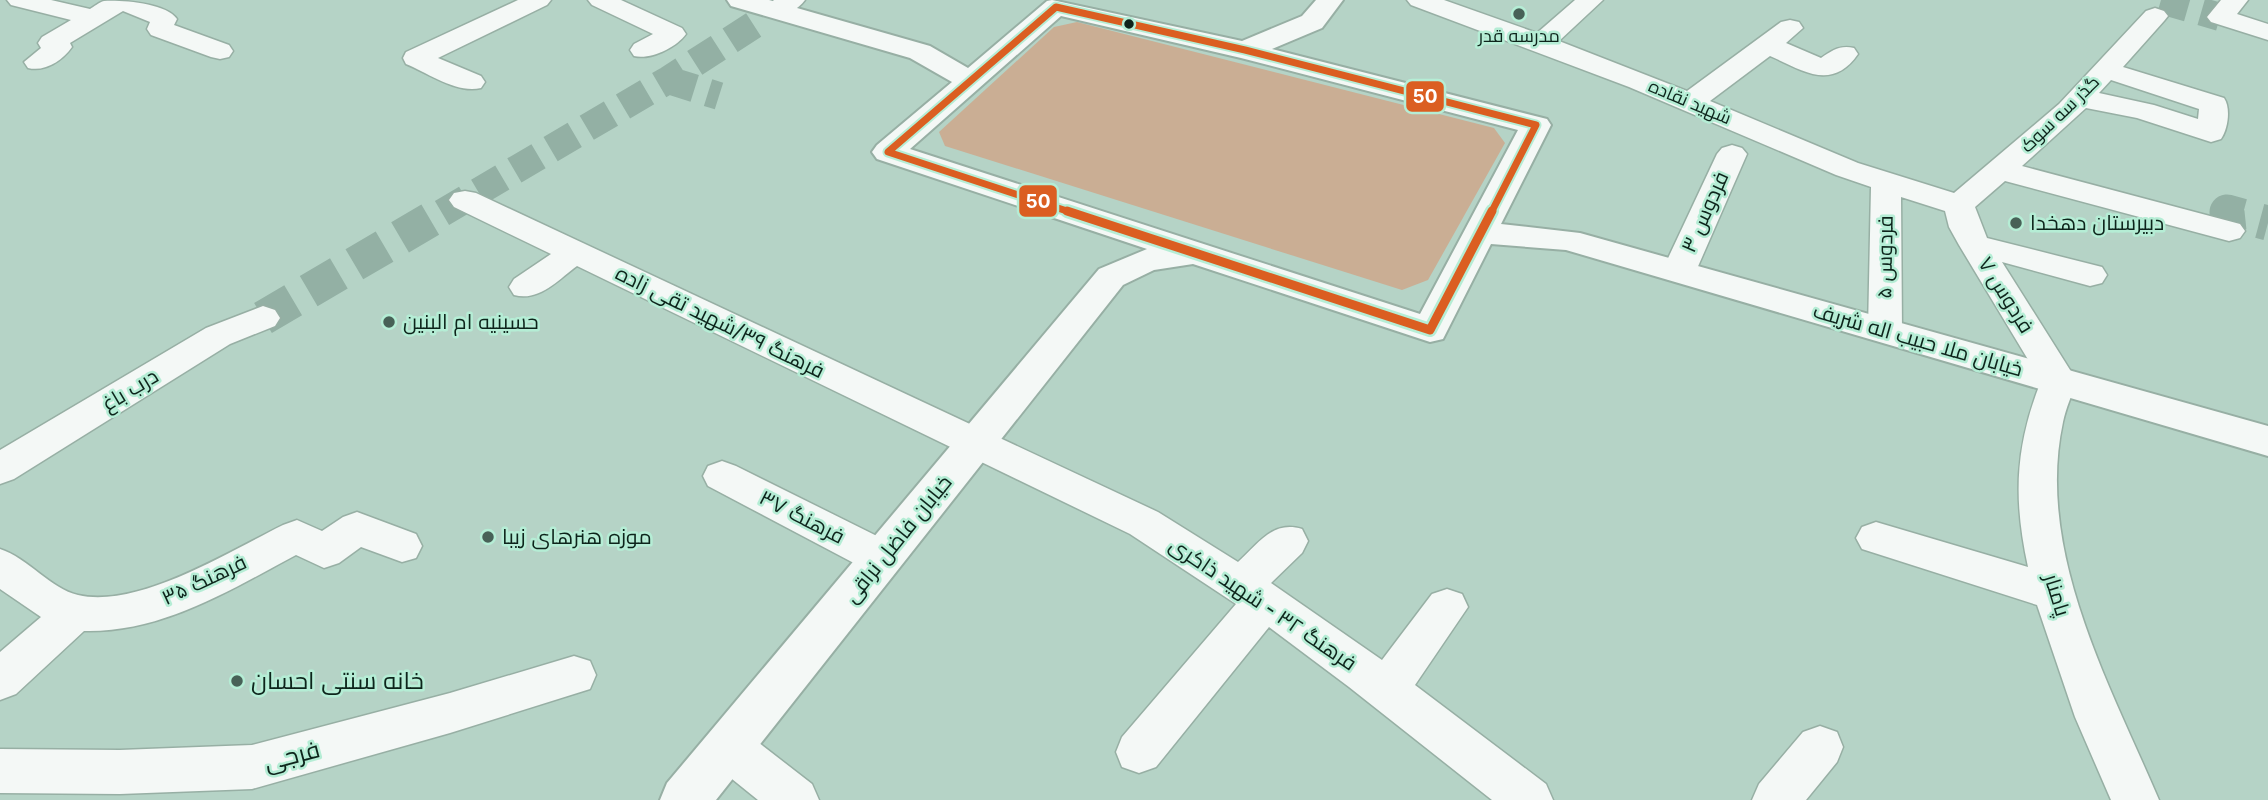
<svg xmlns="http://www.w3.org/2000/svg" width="2268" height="800" font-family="Inter,Cairo,sans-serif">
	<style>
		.green { fill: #caae94 }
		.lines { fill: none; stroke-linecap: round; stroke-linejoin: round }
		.street-tunnel-far1 { stroke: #93b0a4; stroke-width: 28; stroke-dasharray: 28 14; stroke-linecap: butt }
		.street-tunnel { stroke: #93b0a4; stroke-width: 35; stroke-dasharray: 35 18; stroke-linecap: butt }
		.street-casing { stroke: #97afa4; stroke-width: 3 }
		.secondary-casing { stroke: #97afa4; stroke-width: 4 }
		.street { fill: #f4f8f6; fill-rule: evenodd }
		.secondary { fill: #f4f8f6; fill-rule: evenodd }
		.bus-1-far1-casing { stroke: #b5edd5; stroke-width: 11 }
		.bus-1-casing { stroke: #b5edd5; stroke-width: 14 }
		.bus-1-far1 { stroke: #db5e21; stroke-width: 7 }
		.bus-1 { stroke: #db5e21; stroke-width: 9 }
		.poi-dot { fill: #486157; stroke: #b5edd5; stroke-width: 2.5 }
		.bus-dot { fill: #0d241b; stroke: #b5edd5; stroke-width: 2.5 }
		.labels { text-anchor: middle; stroke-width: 5; stroke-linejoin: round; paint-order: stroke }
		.far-poi-label { font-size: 18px; fill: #0d241b; stroke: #b5edd5 }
		.far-street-label { font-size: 18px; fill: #0d241b; stroke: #b5edd5 }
		.street-label { font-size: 21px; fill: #0d241b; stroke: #b5edd5 }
		.poi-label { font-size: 21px; fill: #0d241b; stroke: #b5edd5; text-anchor: start }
		.near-poi-label { font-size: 24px; fill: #0d241b; stroke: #b5edd5; text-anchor: start }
		.near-street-label { font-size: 24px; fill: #0d241b; stroke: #b5edd5 }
		.line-badge { stroke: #b5edd5; stroke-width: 2.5 }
		.badge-label { font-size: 19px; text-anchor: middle; font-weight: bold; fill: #fff }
	</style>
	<rect width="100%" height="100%" fill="#b5d3c6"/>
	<path class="green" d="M1077 22 1494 128 1505 143 1428 280 1402 290 945 146 939 132 1054 27Z"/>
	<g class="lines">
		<path class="street-tunnel-far1" d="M2161 0 2220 17
			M668 80 719 96
			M442 213 668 80 760 21
			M2227 213H2229"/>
		<path class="street-tunnel" d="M2229 231 2227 212 2268 223
			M263 318 445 211"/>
		<g class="street-casing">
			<path id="street" d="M7 0H51L90 9C94 7 99 2 104 1 122 0 166 3 177 19L174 25 229 45 233 51 229 57 220 59 211 57 151 35 147 29 150 22 123 11 70 43 72 47C62 61 45 72 28 68L24 62 41 48 38 43 42 37 71 20 11 5Z
				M518 0H551L547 5 438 58 481 76 485 82 481 88C457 94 428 73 406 64L403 58 406 52Z
				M588 0H621L682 28 686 34C676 48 650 60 634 56L630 50 634 44 653 34 592 5Z
				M774 0H805C796 12 781 19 767 15L763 10Z
				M1407 0H1444L1537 33 1575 0H1603L1559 41 1687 91 1781 22 1790 20 1799 22 1803 28 1786 43 1821 58C1833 50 1840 45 1854 48L1858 54C1832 92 1802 70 1770 56L1710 101 1858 163 1954 193 2059 104 2146 11 2155 8 2164 11 2168 16 2164 21 2123 67 2224 98C2231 108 2228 129 2221 139L2211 142 2137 118 2086 108 2022 166 2240 224 2245 231 2240 238 2229 241 2005 181 1975 207 1987 238 2102 267 2107 275 2102 283 2090 286 2002 262 2077 381C2072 394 2066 408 2063 422 2035 551 2110 685 2159 800H2111L2075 717 2037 605 1862 549 1856 538 1862 527 1876 522 2028 567C2013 498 2015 447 2041 381L1959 245 1949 227 1945 211 1901 197 1902 330 1897 338 1885 342 1873 338 1868 330 1871 187 1836 175 1629 87 1411 5ZM2111 80 2199 109 2198 119 2154 105 2099 93Z
				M2221 0H2248L2237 14 2268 24V40L2211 22 2207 17Z
				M1732 145 1742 148 1747 154 1696 271 1691 279 1679 282 1667 279 1662 271 1717 154 1722 148Z
				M465 191 476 193 1158 512 1238 562C1259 543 1273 520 1302 529L1308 541 1302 553 1271 583 1382 660 1432 594 1447 589 1462 594 1468 607 1415 685 1546 784 1553 800H1492L1349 687 1269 627 1156 767 1139 773 1122 767 1116 752 1122 737 1236 604 1130 534 577 266C558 280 539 302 514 295L509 287 514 279 551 254 454 207 449 200 454 193Z
				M263 306 275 310 280 318 275 326 230 344 14 479 0 484V450L206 328Z
				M722 461 736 466 897 546 903 558 897 570 882 575 867 570 708 486 703 476 708 466Z
				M357 512 416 534 422 546 416 558 402 562 361 547 339 563 324 568 296 555C230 590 162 633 84 631L16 694 0 700V652L41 617 0 589V549C28 558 51 589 78 595 138 609 230 551 283 525L297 520 322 531 343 517Z
				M574 656 590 661 596 675 590 689 450 733 252 789 120 794 0 793V749L120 750 252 745 450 693Z
				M728 726 745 732 812 784 819 800H758L711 762 705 747 711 732Z
				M1820 726 1837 732 1843 747 1837 762 1806 800H1752L1759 784 1803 732Z"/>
		</g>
		<g class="secondary-casing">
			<path id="secondary" d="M727 0H769L930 46 968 68 1047 1 1052 0 1242 41 1302 16 1316 0H1343L1322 28 1272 49 1547 119 1551 125 1501 224 1580 233 2268 426V456L1566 250 1491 244 1443 339 1430 342 1193 264 1154 270 1123 285 716 800H660L667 783 1099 269 1147 249 877 159 872 152 877 145 952 82 910 58 731 6ZM1061 16 1241 58 1518 130 1420 314 910 149Z"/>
		</g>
		<use href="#street" class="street"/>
		<use href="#secondary" class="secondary"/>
		<g class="bus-1-far1-casing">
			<path id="bus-1-far1" d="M1073 213 888 152 1056 7 1245 50 1536 125 1491 213"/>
		</g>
		<g class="bus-1-casing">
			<path id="bus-1" d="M1067 211 1430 330 1492 211"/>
		</g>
		<use href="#bus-1-far1" class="bus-1-far1"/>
		<use href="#bus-1" class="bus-1"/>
	</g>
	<g class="poi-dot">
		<circle cx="1519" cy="14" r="7"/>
		<circle cx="2016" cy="223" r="7"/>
		<circle cx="389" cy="322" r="7"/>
		<circle cx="488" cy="537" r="7"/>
		<circle cx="237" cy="681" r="7"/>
	</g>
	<circle class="bus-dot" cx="1129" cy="24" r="6"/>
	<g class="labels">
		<g class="far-poi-label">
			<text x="1519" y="42">مدرسه قدر</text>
		</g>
		<g class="far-street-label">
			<text transform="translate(1690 102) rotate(23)" y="6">شهید نقاده</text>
			<text transform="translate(2060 114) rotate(-44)" y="6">گذر سه سوک</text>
		</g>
		<g class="street-label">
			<text transform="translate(1705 212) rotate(-66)" y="7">فردوس ۳</text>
			<text transform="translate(1885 257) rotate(-89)" y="7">فردوس ۵</text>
			<text transform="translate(2006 295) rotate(58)" y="7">فردوس ۷</text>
			<text transform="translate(720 322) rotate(26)" y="7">فرهنگ ۳۹/شهید تقی زاده</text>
			<text transform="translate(1918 340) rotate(16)" y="7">خیابان ملا حبیب اله شریف</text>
			<text transform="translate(130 390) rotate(-31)" y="7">درب باغ</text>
			<text transform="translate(802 517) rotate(27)" y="7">فرهنگ ۳۷</text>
			<text transform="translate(898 539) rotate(-51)" y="7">خیابان فاضل نراقی</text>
			<text transform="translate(204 580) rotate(-25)" y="7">فرهنگ ۳۵</text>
			<text transform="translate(2057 595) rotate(73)" y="7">پامنار</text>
			<text transform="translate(1263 604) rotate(34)" y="7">فرهنگ ۳۲ - شهید ذاکری</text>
		</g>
		<g class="poi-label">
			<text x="2030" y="230">دبیرستان دهخدا</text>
			<text x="403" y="329">حسینیه ام البنین</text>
			<text x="502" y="544">موزه هنرهای زیبا</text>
		</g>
		<g class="near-poi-label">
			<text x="251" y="689">خانه سنتی احسان</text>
		</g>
		<g class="near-street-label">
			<text transform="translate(292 756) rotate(-15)" y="8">فرجی</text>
		</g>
	</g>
	<g class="line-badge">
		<rect x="1405" y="80" width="40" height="33" rx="7" fill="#db5e21"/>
		<rect x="1018" y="184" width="40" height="34" rx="7" fill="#db5e21"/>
	</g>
	<g class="badge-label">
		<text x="1425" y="103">50</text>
		<text x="1038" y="208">50</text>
	</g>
</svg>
